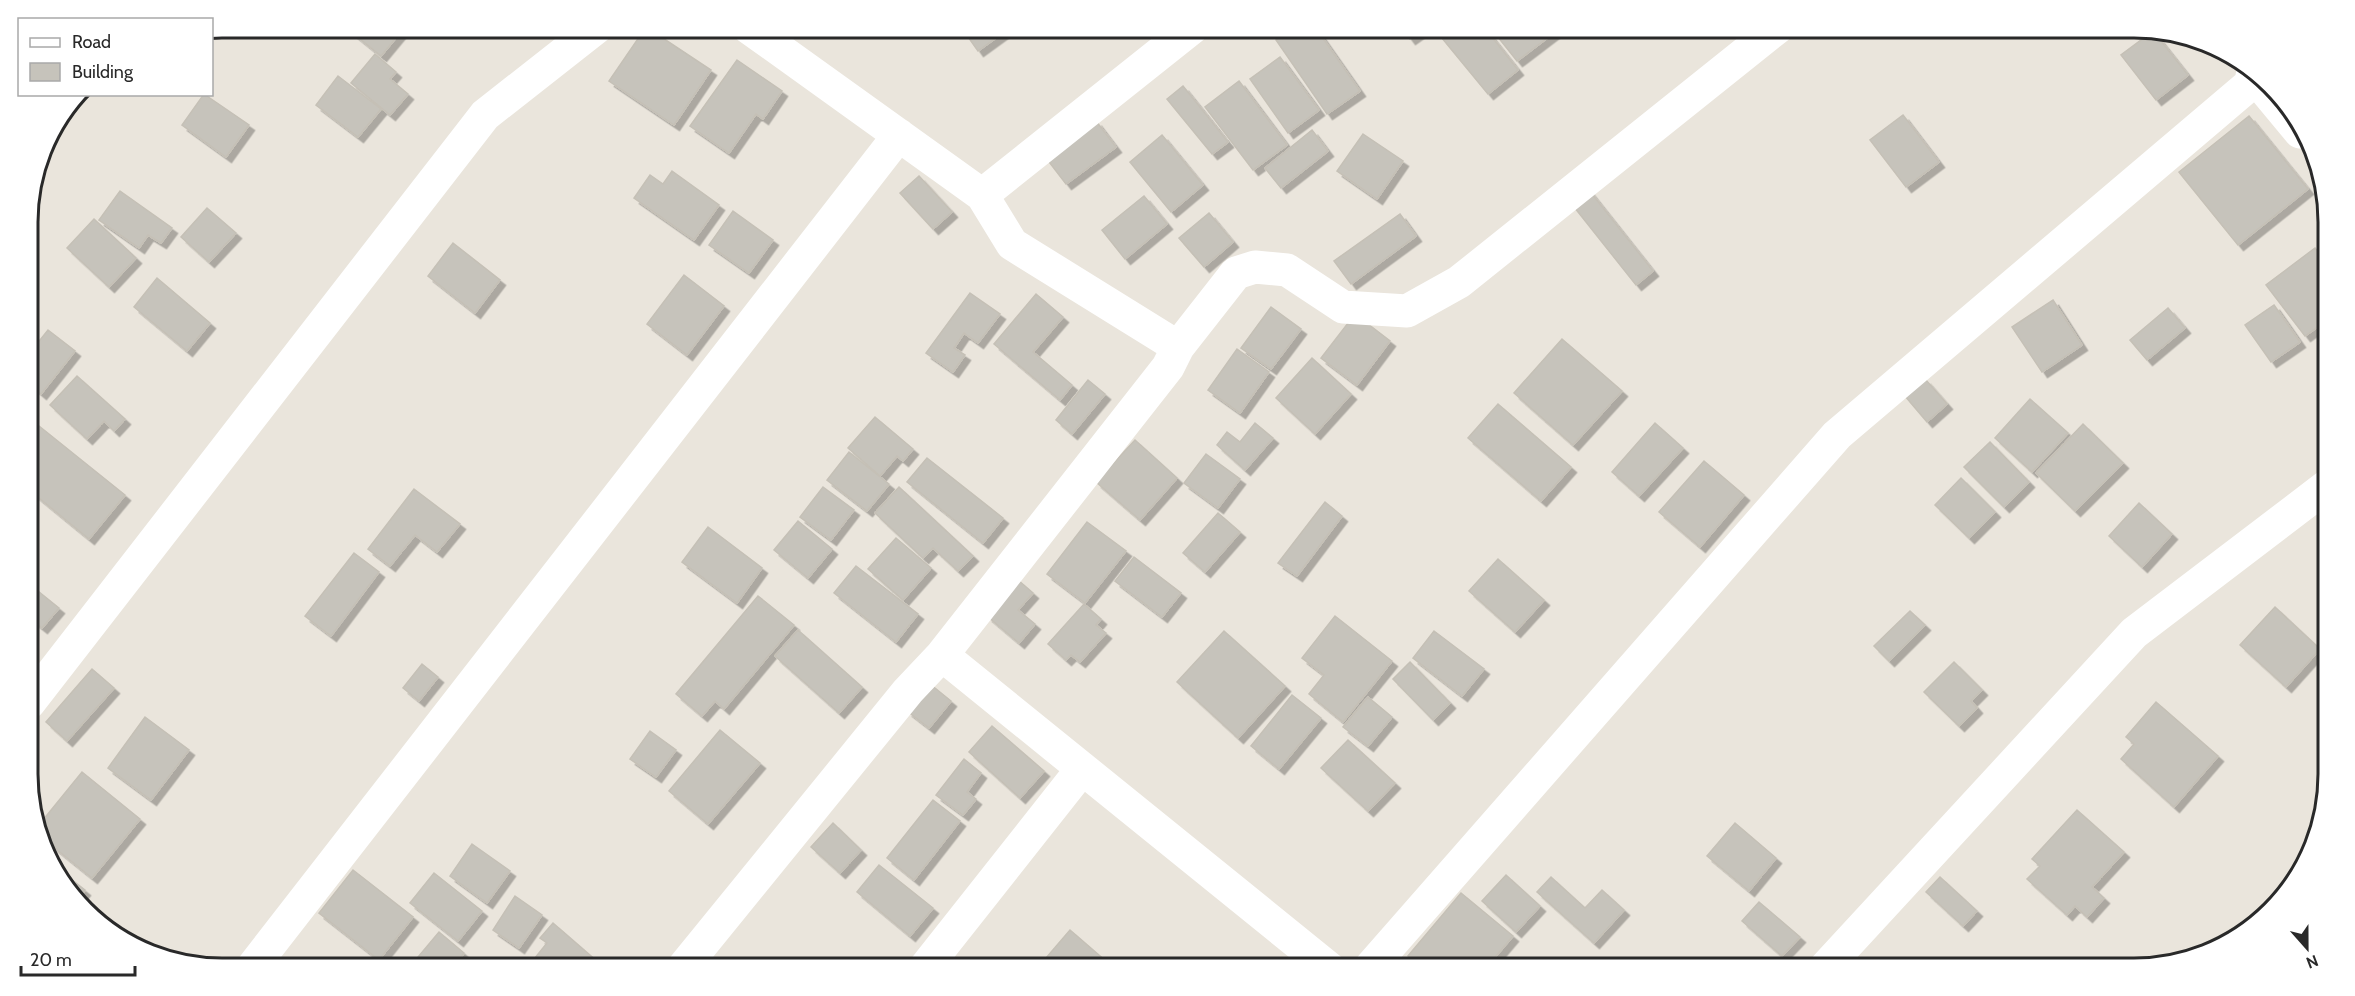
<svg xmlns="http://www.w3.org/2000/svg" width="2355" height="996" font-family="Cabin,sans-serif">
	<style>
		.building { fill: #c6c3bb; stroke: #c5c0b6; stroke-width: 1.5; filter: url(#shadow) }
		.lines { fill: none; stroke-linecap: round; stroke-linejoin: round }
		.street { stroke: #fff; stroke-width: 33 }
		.rim { fill: none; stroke: #292929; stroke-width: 3 }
	</style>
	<defs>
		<filter id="shadow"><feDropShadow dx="5.5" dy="5.5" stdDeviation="0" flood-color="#0004"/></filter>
	</defs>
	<rect width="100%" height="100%" fill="#eae5dc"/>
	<path class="building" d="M351 27H405L381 56 349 30Z
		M646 27 711 70 674 125 609 81Z
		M961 27H1011L978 51Z
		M1294 27H1315L1360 91 1327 114 1276 40Z
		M1401 27H1427L1410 39Z
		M1456 27H1484L1518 70 1488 94 1442 38Z
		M1490 27H1549L1554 33 1517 61Z
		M2153 31 2188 75 2156 100 2121 55Z
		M375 54 396 72 390 79 408 94 390 115 351 83Z
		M1280 57 1319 110 1288 133 1250 79Z
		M737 60 782 91 763 119 756 114 729 153 690 126Z
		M338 76 381 109 358 137 316 105Z
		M1239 81 1287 145 1253 170 1205 107Z
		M1183 86 1228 142 1212 154 1167 99Z
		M204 94 249 125 226 157 182 125Z
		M1903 115 1939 162 1906 187 1870 140Z
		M2249 116 2308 189 2238 245 2179 172Z
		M1096 121 1116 147 1066 184 1046 158Z
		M1312 130 1328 151 1281 188 1265 168Z
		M1363 134 1403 161 1377 199 1337 171Z
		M1162 135 1203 185 1171 212 1130 162Z
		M672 171 719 205 694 240 634 198 650 175 663 184Z
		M919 176 952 212 933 229 900 193Z
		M1588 189 1653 271 1636 285 1571 203Z
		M120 191 172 228 161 243 148 235 139 248 99 220Z
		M1144 196 1167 224 1125 259 1102 230Z
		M207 208 236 233 209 262 181 237Z
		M733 211 773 240 749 273 709 245Z
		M1209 213 1233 242 1204 267 1179 238Z
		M1400 214 1416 236 1351 284 1334 261Z
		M94 219 136 258 109 287 67 248Z
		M453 243 500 280 475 313 428 276Z
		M2315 248 2327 264V320L2305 336 2266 285Z
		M684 275 724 306 687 355 647 324Z
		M157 278 210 323 187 351 134 307Z
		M970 293 1000 314 978 343 964 333 954 348 965 355 953 372 926 353Z
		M1036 294 1063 317 1033 352 1072 385 1060 400 994 344Z
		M2053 300 2082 345 2042 372 2012 327Z
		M2274 305 2300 342 2271 362 2245 325Z
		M1271 307 1301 329 1271 369 1241 348Z
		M2168 308 2185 328 2147 360 2130 340Z
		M1355 314 1390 341 1357 385 1321 358Z
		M48 330 75 351 41 394 28 383V355Z
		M1562 339 1622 391 1573 445 1514 393Z
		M1237 349 1269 372 1240 413 1208 390Z
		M1312 358 1351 394 1315 434 1276 398Z
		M77 376 125 419 114 431 104 421 87 439 50 405Z
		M1925 379 1947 404 1927 422 1905 396Z
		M1088 380 1105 394 1072 434 1056 420Z
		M2030 399 2068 433 2032 472 1995 438Z
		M1498 404 1571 467 1541 501 1468 438Z
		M875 417 913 449 903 461 897 456 880 476 848 448Z
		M1255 423 1273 438 1245 470 1217 445 1227 432 1240 442Z
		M1655 423 1683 448 1639 496 1612 472Z
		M2083 424 2123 463 2075 511 2036 473Z
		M39 426 125 495 89 539 28 489V440Z
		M1135 440 1177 478 1140 520 1096 482Z
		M1990 442 2029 482 2004 507 1964 467Z
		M849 452 889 484 867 511 827 480Z
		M1206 454 1240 479 1218 508 1184 483Z
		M927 458 1003 518 983 543 907 482Z
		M1704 461 1744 495 1700 547 1659 512Z
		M1961 478 1995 512 1969 538 1935 505Z
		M823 487 854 510 831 540 800 517Z
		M899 487 973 556 958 571 933 548 923 558 875 513Z
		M414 489 460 524 437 552 415 535 390 566 368 549Z
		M1325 502 1342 516 1297 576 1278 563Z
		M2139 503 2172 534 2142 567 2109 536Z
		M1218 513 1240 532 1205 572 1183 553Z
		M798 521 832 549 808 578 774 550Z
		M1087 522 1126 551 1085 603 1047 574Z
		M708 527 762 568 737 603 682 562Z
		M896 538 931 568 903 600 868 569Z
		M354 553 379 572 331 636 305 616Z
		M1134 557 1181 593 1162 617 1115 581Z
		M1498 559 1544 600 1515 632 1469 591Z
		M856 566 918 614 896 642 834 593Z
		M1018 580 1033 593 1018 610 1035 624 1019 643 987 616Z
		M28 583 59 608 42 628 28 617Z
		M758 596 794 625 724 709 715 701 702 716 676 694Z
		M1084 604 1101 619 1096 625 1106 633 1080 662 1071 655 1066 660 1048 644Z
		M2275 607 2320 649 2286 687 2240 645Z
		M1910 611 1925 625 1889 661 1874 646Z
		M1335 616 1392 661 1343 722 1309 694 1324 675 1302 658Z
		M798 630 862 687 839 713 775 656Z
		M1224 631 1285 686 1238 738 1177 682Z
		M1434 631 1484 669 1462 696 1413 658Z
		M1410 662 1450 703 1433 720 1393 679Z
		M1954 662 1982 690 1971 701 1977 708 1959 726 1924 692Z
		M422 664 438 677 419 701 403 688Z
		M92 669 114 688 67 741 46 722Z
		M930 684 951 701 929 728 907 711Z
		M1292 695 1321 718 1279 769 1251 746Z
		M1368 697 1392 717 1368 746 1343 727Z
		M2156 702 2218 756 2174 807 2121 759 2134 744 2126 737Z
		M145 717 189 750 151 800 108 768Z
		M992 726 1044 771 1020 798 969 752Z
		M720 730 760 763 708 824 669 791Z
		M650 731 676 750 656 777 630 759Z
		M1348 740 1395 783 1368 811 1321 768Z
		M964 759 981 773 967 792 976 799 963 815 936 795Z
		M82 772 140 819 92 878 45 840 39 825Z
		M933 800 960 821 914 880 887 858Z
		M2077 810 2124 852 2092 887 2104 898 2087 917 2075 906 2067 915 2027 879 2040 866 2032 859Z
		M833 823 861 850 840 873 811 847Z
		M1735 823 1776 858 1749 891 1707 856Z
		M472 844 510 871 487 903 450 876Z
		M879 865 933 908 910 936 857 892Z
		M57 868 85 890 77 900 67 893Z
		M353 870 413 917 379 960 319 913Z
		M434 873 482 911 458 941 410 903Z
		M1506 875 1540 906 1516 932 1482 901Z
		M1551 877 1585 908 1602 890 1624 910 1594 943 1537 892Z
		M1940 877 1977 911 1963 926 1926 892Z
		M1461 893 1513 936 1485 969H1424L1408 956Z
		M515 896 542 915 519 948 493 930Z
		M1759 902 1800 937 1782 956 1742 921Z
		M553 923 606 969H547L535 958 547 943 540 938Z
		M1070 930 1115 969H1044L1040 965Z
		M439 932 464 953 452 969H408Z"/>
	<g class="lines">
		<path class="street" d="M748 27 982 195 1012 244 1178 347
			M2256 79 2300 132
			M982 195 1193 27
			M942 655 1330 969
			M29 703 485 115 597 27
			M251 969 899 135
			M682 969 908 691 942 655 1168 367 1178 347 1236 273 1255 267 1287 270 1343 307 1407 311 1459 282 1778 27
			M924 969 1082 769
			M1369 969 1837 435 2255 80 2252 76
			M1824 969 2134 633 2327 486"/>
	</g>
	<path d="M0 0H2355V996H0ZM222 38H2134A184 184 0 0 1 2318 222V774A184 184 0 0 1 2134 958H222A184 184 0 0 1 38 774V222A184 184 0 0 1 222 38Z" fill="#fff" fill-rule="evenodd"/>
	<path class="rim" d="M222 38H2134A184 184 0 0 1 2318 222V774A184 184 0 0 1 2134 958H222A184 184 0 0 1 38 774V222A184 184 0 0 1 222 38Z"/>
	<rect x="18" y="18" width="195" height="78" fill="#ffffff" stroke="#a9a9a9" stroke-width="1.5"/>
	<rect x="30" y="38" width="30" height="9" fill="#ffffff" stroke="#a9a9a9" stroke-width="1.5"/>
	<text x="72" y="48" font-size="18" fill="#292929">Road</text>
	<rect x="30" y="63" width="30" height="18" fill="#c6c3bb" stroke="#a9a9a9" stroke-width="1.5"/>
	<text x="72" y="78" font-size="18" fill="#292929">Building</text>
	<g transform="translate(2307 948) rotate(159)" stroke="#ffffff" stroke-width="4.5" paint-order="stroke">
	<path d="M0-4.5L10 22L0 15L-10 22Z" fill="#292929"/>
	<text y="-9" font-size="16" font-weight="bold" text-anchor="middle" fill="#292929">N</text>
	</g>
	<path d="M21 966v9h114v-9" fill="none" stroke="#292929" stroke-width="3"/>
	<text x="30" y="966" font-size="18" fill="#292929" stroke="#ffffff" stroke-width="4.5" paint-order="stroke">20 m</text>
</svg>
